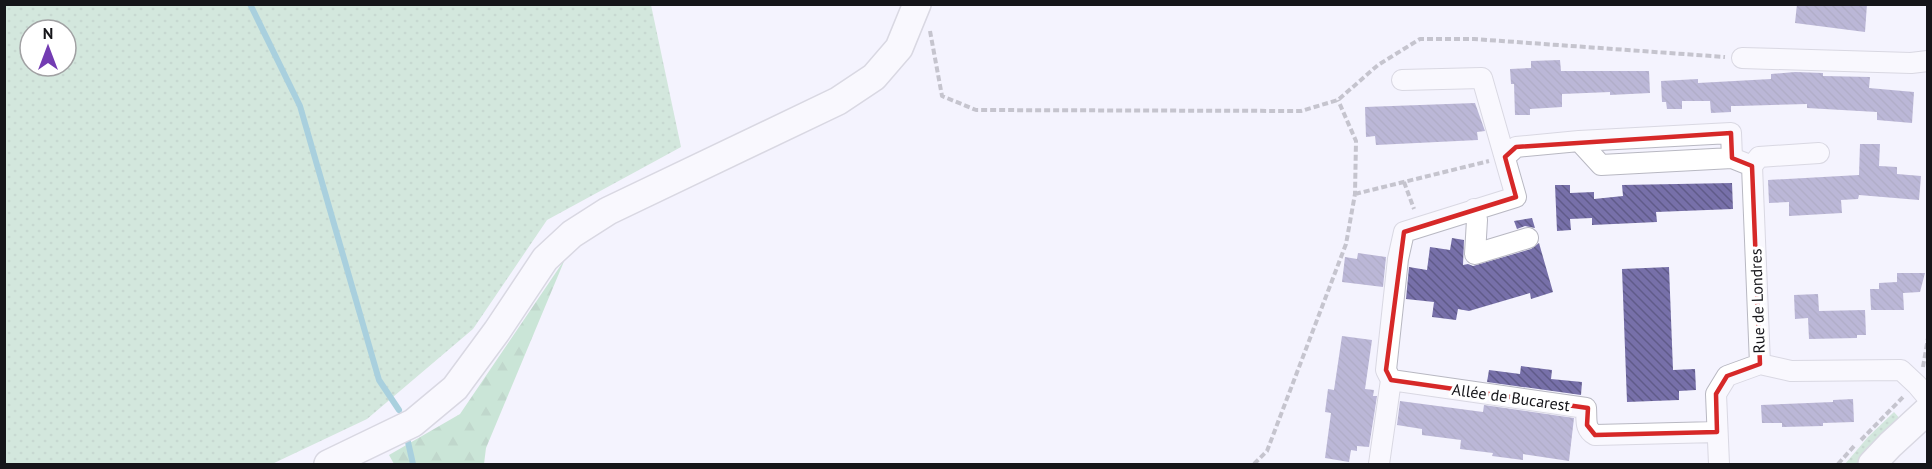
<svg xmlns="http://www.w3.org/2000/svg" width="1932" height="469" font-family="'PT Sans',sans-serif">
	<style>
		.grass { fill: url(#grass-dots); fill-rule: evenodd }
		.forest { fill: url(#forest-firs) }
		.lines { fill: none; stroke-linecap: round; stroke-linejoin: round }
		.stream { stroke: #4ea6b9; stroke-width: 6 }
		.building { fill: url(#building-back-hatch) }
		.street-casing { stroke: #b8b8c2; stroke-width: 22 }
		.secondary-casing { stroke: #b8b8c2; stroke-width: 30 }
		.path { stroke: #8d8d95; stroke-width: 4; stroke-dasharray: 6 3; stroke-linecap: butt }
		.street { stroke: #fff; stroke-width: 20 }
		.secondary { stroke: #fff; stroke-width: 27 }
		.marked { fill: none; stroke: #d62828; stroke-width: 4.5; stroke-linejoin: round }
		.labels { text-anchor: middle; stroke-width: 6; stroke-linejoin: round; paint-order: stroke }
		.street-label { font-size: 16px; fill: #151519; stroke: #fff }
	</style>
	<defs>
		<pattern id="grass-dots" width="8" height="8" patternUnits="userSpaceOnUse" patternTransform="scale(1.5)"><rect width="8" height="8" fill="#aad9b5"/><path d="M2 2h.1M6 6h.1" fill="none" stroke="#91b99b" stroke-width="1.8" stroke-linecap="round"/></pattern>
		<pattern id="forest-firs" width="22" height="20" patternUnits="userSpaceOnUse" patternTransform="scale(1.5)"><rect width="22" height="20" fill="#98d5a8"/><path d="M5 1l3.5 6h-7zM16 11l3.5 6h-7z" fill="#82b690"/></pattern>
		<pattern id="building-back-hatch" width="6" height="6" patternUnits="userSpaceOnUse" patternTransform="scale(1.5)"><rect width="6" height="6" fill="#7770a9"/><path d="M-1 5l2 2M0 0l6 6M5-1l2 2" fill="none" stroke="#605b89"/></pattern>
	</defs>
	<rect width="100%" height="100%" fill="#f4f3fe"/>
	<path class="grass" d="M4 5H651L681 147 547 220 473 329 367 419 272 464H5ZM30 30H66V66H30Z
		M1894 412 1902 421 1860 464H1845L1868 437Z"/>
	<path class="forest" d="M565 259 486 448 484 464H394L389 455 460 414Z"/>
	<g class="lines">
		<path class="stream" d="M250 4 300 106 379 380 399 410
			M408 442 413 464"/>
	</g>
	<path class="building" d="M1797 4H1867L1865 32 1795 23Z
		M1560 60 1561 71H1649L1650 93 1610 95V92L1562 94V107L1530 109V115H1515L1514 84H1511L1510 69 1531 68V61Z
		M1795 72 1823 73V76L1870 77 1869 88 1914 92 1912 123 1877 120V112L1807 108V104L1738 106H1731V112L1711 113 1710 101H1682V109H1667L1666 102H1662L1661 81 1698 79V83L1771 79V74Z
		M1475 103 1485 131 1477 132 1478 140 1376 145 1375 136 1366 137 1365 107Z
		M1860 144H1880L1879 166 1897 167V174L1921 176 1919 200 1859 195 1858 199 1841 200 1842 213 1789 216V202L1769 203 1768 180 1859 175Z
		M1732 183 1733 209 1656 212 1657 222 1592 225V218L1570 219 1571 230 1557 231 1555 185H1570V193L1594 192V199L1623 196 1622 185Z
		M1532 218 1535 228 1525 226 1517 229 1514 221Z
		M1452 238 1464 240 1463 265 1468 264 1473 266 1531 249 1539 243 1553 292 1531 299 1530 293 1469 311 1458 309 1456 320 1432 317 1434 302 1406 299 1409 267 1427 270 1430 247 1450 250Z
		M1358 253 1386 257 1383 287 1342 282 1345 257 1357 259Z
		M1669 267 1673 370 1695 369 1696 390 1679 391V400L1627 402 1622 269Z
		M1897 273H1925L1920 292 1903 293 1904 310H1871L1870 289H1879V283L1897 282Z
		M1818 294 1819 311 1865 310 1866 335H1857V338L1809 339 1808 318 1795 319 1794 295Z
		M1342 336 1372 340 1365 389 1374 390 1373 396H1377L1369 447 1357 446V451L1351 450 1349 462 1325 458 1331 413 1325 412 1328 389 1334 390Z
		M1521 366 1552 370 1551 379 1582 382 1581 395 1487 382 1489 370 1520 374Z
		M1853 399 1854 422 1823 423V426L1782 427V423H1762L1761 405 1833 402V400Z
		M1400 401 1483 412 1484 405 1574 418 1569 461 1523 454V460L1492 456 1493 453 1460 449 1461 440 1422 435V429L1397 425Z"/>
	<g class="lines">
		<g class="street-casing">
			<path id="street" d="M1742 58 1911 63 1928 61
				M1579 141 1601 165 1732 158 1752 166 1760 364 1791 371 1901 370 1917 385 1928 398
				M1505 157 1516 147 1579 141 1731 133 1732 158
				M1752 166 1759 157 1819 153
				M1474 209 1477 220 1475 254 1528 238
				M1391 380 1586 408C1587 419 1584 429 1595 435L1717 432
				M1379 464 1391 380 1386 370 1398 259 1404 232 1516 197 1482 78 1402 80
				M1719 464 1716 394 1727 376 1760 364"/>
		</g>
		<g class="secondary-casing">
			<path id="secondary" d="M328 464 413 423 455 388 497 331 545 259 572 234 608 211 838 101 874 77 899 48 917 4
				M1872 464 1890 445 1928 410"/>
		</g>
		<path class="path" d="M930 31 942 96 976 110 1301 111 1338 100 1378 65 1420 39H1474L1725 57
			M1404 182 1414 209
			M1355 194 1489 161
			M1923 367 1928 338
			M1861 440 1904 396
			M1254 464 1267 451 1346 244 1355 194 1356 141 1338 100
			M1838 464 1855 445"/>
		<use href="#street" class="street"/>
		<use href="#secondary" class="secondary"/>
	</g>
	<path d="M0 0H1932V469H0ZM1731 133 1732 158 1752 166 1760 364 1727 376 1716 394 1717 432 1595 435 1587 425 1588 408 1391 380 1386 370 1404 232 1516 197 1505 157 1516 147Z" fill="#f4f3fe" fill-opacity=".55" fill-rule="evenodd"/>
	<path class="marked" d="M1731 133 1732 158 1752 166 1760 364 1727 376 1716 394 1717 432 1595 435 1587 425 1588 408 1391 380 1386 370 1404 232 1516 197 1505 157 1516 147Z"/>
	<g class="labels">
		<g class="street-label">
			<text transform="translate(1757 301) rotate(-92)" y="6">Rue de Londres</text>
			<text transform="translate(1511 397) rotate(8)" y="6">Allée de Bucarest</text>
		</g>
	</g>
	<rect width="1932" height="469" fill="none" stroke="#151519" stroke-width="12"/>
	<g transform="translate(48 48)"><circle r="28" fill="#ffffff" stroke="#a1a1a3" stroke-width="1.5"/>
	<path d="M0-4.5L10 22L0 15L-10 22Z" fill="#733cb2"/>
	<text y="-9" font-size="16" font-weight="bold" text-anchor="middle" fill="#151519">N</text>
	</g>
</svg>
